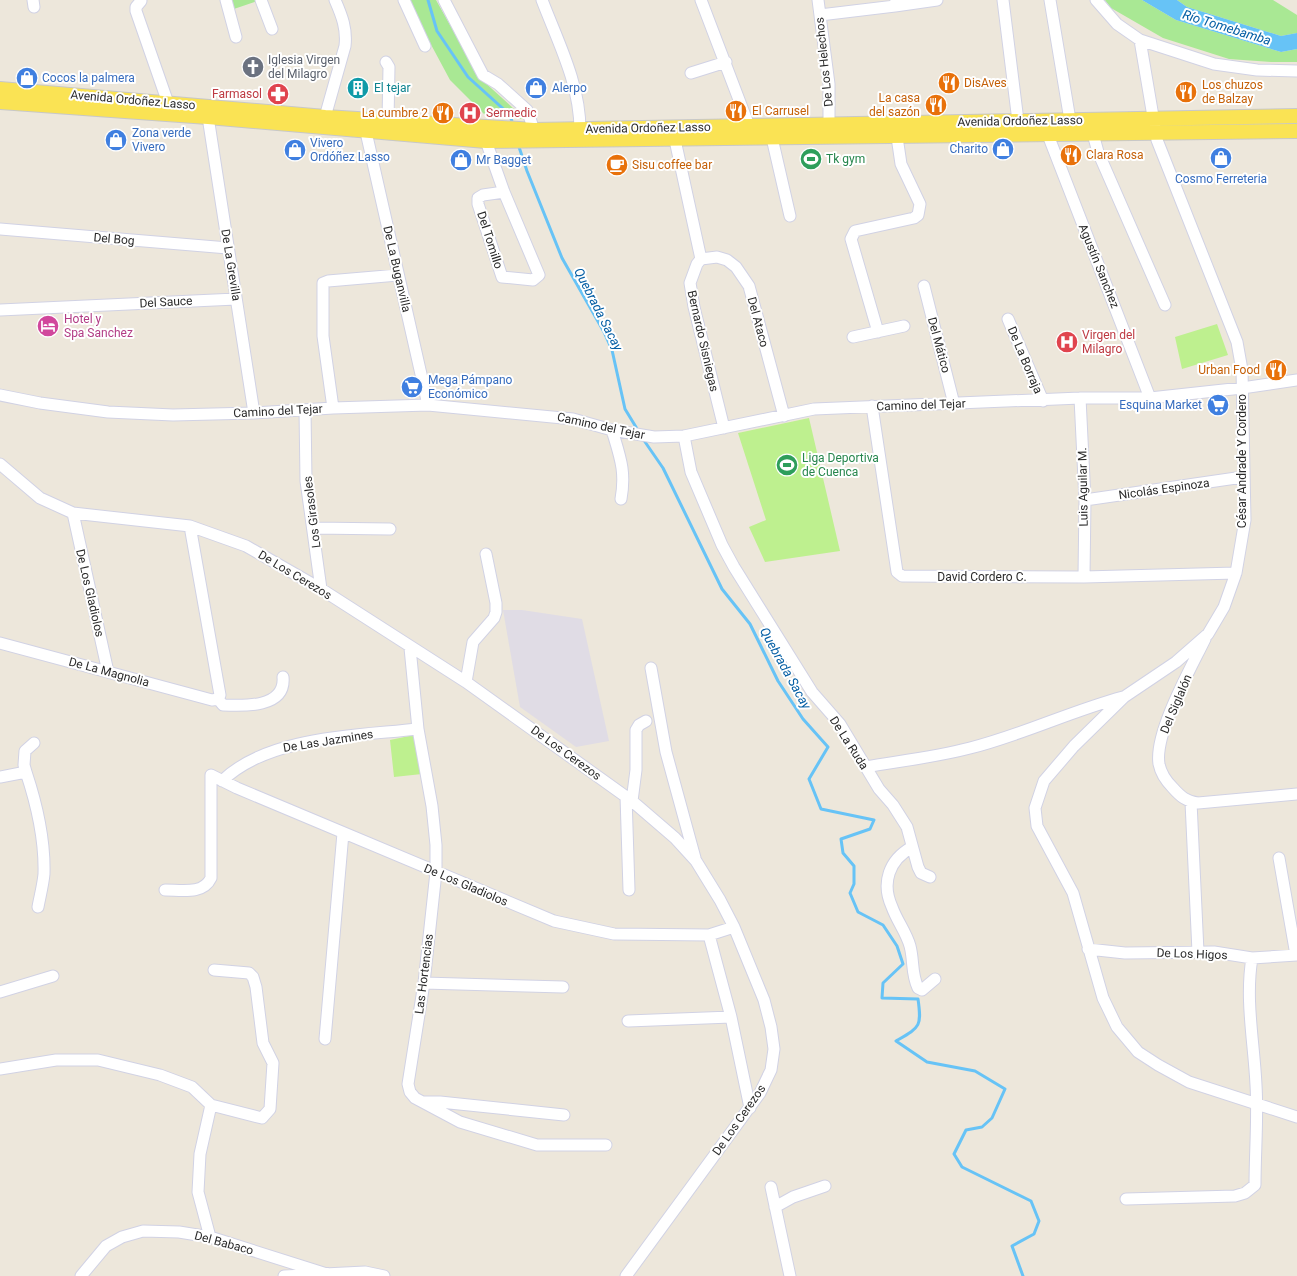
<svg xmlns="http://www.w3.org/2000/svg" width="1297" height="1276" font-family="Roboto,sans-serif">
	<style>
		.industrial { fill: #e0dce5 }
		.green { fill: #a9e894 }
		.pitch { fill: #bef08f }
		.water { fill: #67c3f6 }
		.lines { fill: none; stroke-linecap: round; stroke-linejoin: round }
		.stream { stroke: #67c3f6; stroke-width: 3 }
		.minor-casing { stroke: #d1d2e4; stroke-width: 13 }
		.major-casing { stroke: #c8c8c8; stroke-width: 16 }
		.minor { stroke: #fff; stroke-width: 11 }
		.major { stroke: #fae354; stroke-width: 14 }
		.labels { text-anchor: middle; stroke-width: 4; stroke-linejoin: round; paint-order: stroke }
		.worship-label { font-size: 12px; fill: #5b616d; stroke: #fff; text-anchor: start }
		.street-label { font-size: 12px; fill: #2a2a2a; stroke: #fff }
		.shop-label { font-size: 12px; fill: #366cbe; stroke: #fff; text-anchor: start }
		.food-label { font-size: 12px; fill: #c56008; stroke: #fff; text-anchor: start }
		.culture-label { font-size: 12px; fill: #0d838f; stroke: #fff; text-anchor: start }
		.health-label { font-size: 12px; fill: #be3a42; stroke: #fff; text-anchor: start }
		.leisure-label { font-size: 12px; fill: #27864d; stroke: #fff; text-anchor: start }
		.hotel-label { font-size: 12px; fill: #b23c85; stroke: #fff; text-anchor: start }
		.water-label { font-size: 13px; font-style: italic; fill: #045ea4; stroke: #fff }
	</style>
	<rect width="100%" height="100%" fill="#ede7db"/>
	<path class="industrial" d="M503 610H522L582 619 609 741 576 747 520 707Z"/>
	<path class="green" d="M224 0H260L228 11Z
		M410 0H436L480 78 525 119 486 116 450 80 428 39Z
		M1105 0H1142L1176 20 1281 52 1297 49V62H1271L1229 59 1163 38 1111 8Z
		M1177 0H1273L1297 15V33L1281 36 1187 7Z"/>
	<path class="pitch" d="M1217 324 1228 355 1182 369 1175 337Z
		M809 418 840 551 765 562 749 527 766 520 738 433Z
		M414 735 422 774 394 777 390 740Z"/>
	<path class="water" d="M1142 0H1177L1187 7 1281 36 1297 33V49L1281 52 1176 20Z"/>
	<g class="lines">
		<path class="stream" d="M428 0 437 31 468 77 510 115 513 125
			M518 144 527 171 562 258 604 332 612 350 625 409 639 432
			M643 439 663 468 722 589 750 624 778 681 803 719 828 747 809 779 821 809 874 820 870 829 841 839 843 853 854 866V884L850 893 858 912 883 925 897 946 903 964 883 983 882 998 918 999C922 1027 920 1027 896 1041L927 1062 975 1071 1005 1089 992 1118 982 1127 966 1130 954 1154 962 1167 1031 1201 1039 1221 1034 1234 1012 1246 1023 1276"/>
		<g class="minor-casing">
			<path id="minor" d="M33 0 34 7
				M226 0 236 37
				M261 0 272 29
				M404 0 425 46
				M444 0 483 75 498 84 527 110 534 130
				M542 0C558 42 580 84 580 130
				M701 0 749 126
				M818 0 829 84V124
				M1003 0 1018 121
				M1050 0 1070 120
				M1096 0 1117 24 1140 40 1214 64 1257 70 1297 71
				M141 1 136 7V11L168 103
				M895 6 937 0
				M820 15 895 6 896 0
				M1140 40 1157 140 1237 342 1242 370 1245 520 1236 573 1224 607 1208 634 1176 662 1124 697 1074 746 1044 781 1035 808 1037 826 1073 893 1103 998 1117 1027 1138 1052 1158 1065 1189 1082 1297 1117
				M386 62 389 67 388 121
				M691 73 726 62
				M208 117 254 413
				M325 117 345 46C347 29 342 16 335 0
				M366 132 428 405
				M1093 134 1098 152 1165 305
				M1048 135 1150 398
				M772 138 790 216
				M675 140 701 259
				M486 141 504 192 539 275 533 280 502 277 478 204V198L483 195 504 192
				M0 229 228 248
				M701 259 717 257 727 260 736 267 749 286 784 416
				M701 259 697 264 690 283 694 307 724 428
				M924 286 954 404
				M0 310 236 299
				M1008 319 1043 401
				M878 332 851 239 855 231 914 218 918 215 920 204 901 164 897 137
				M853 337 904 326
				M0 395 40 403 108 412 173 415 254 413 333 408 428 405 573 419 612 430 654 437 684 436 814 409 1080 398H1150L1242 388 1297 380
				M1080 398 1085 500 1084 577
				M872 406 897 572 902 576 1084 577 1236 573
				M333 408 323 336V283L328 281 398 275
				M305 410 306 481 321 589
				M612 430C620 457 626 471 621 499
				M684 436 691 472 722 545 734 567 812 692 840 724 879 789 893 805 907 827 918 867 921 873 930 877
				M0 464 40 498 73 513 190 526 246 546 321 589 466 682 632 801 675 838 696 861 720 900 734 927 764 1000 771 1027 774 1049 771 1070 760 1093 626 1276
				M1085 500 1243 477
				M73 513 108 672
				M190 526 220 695 218 699
				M314 528 390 529
				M1205 639C1191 668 1154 733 1159 764 1161 774 1166 781 1173 788 1181 797 1186 801 1198 803L1297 794
				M0 643 212 700 218 699
				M410 648 418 729 432 806 436 845V872L424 983 408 1084 410 1092 415 1098 460 1122 537 1145H606
				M651 668 666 752 695 858
				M466 682 473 642 494 618 496 612V603L486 554
				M218 699 223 705C244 706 286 708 283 677
				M865 767C900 761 936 757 970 748 1022 735 1071 711 1123 697
				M26 772C37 805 45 839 44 874 43 885 40 896 38 907
				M0 777 26 772 24 765 25 751 34 743
				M222 781C268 736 357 736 418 729
				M626 796 629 890
				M632 801 636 770V730L639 725 646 721
				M1191 802 1198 952
				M912 847C889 860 881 883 892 907 897 921 906 932 910 946 914 961 911 973 918 988L922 990 935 979
				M1279 858 1296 955
				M165 890C181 890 203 895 211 878V775L237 788 554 921 614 934 709 935 734 927
				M709 935 731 1017 750 1108
				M1088 949 1125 953 1214 952 1252 958 1297 955
				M424 983 563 987
				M0 992 53 976
				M628 1021 731 1017
				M325 1039 343 833
				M0 1069 56 1060H98L160 1075 192 1087 211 1105 262 1118 270 1109 273 1063 263 1043 256 987 253 977 249 973 214 970
				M423 1102H440L564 1115
				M771 1187 790 1276
				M1126 1199 1235 1196 1245 1193 1255 1185C1255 1152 1258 1118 1256 1085 1254 1042 1245 1000 1252 958
				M775 1207 793 1197 825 1186
				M210 1237 198 1192 200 1154 211 1105
				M81 1276 106 1246 122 1237 143 1231 179 1232 210 1237 333 1276
				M284 1276 365 1272 384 1276"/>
		</g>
		<g class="major-casing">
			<path id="major" d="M0 89 325 117 534 130 1297 116
				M0 102 208 117 486 141 1297 131"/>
		</g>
		<use href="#minor" class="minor"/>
		<use href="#major" class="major"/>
	</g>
	<defs>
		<g id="church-disc" transform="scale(1.15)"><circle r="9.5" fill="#6b7280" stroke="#fff"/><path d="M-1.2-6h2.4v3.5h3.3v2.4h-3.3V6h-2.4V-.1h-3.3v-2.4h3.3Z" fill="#fff"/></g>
		<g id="shop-disc" transform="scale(1.15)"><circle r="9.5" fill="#3f7fe0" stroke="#fff"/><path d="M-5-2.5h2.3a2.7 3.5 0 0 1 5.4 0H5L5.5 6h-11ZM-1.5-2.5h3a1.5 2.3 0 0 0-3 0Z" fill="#fff"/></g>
		<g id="restaurant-disc" transform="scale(1.15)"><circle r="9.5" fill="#e8710a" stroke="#fff"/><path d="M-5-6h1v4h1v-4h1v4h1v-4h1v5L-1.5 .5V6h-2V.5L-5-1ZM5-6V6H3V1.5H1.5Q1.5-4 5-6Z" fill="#fff"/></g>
		<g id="building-disc" transform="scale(1.15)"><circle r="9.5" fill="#0f9aa8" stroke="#fff"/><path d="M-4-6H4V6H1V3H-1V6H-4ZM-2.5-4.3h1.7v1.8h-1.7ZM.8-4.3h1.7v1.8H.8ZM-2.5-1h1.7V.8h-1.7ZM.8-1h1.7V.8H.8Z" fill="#fff"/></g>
		<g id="pharmacy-disc" transform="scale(1.15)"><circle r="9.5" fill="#e0444e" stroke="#fff"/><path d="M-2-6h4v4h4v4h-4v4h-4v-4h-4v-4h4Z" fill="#fff"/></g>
		<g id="hospital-disc" transform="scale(1.15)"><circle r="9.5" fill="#e0444e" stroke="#fff"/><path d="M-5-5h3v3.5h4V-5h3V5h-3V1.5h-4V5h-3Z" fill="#fff"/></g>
		<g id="stadium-disc" transform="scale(1.15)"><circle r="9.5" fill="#2e9e5b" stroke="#fff"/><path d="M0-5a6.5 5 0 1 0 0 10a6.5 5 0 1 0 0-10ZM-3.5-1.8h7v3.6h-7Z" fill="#fff"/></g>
		<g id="cafe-disc" transform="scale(1.15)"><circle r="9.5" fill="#e8710a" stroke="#fff"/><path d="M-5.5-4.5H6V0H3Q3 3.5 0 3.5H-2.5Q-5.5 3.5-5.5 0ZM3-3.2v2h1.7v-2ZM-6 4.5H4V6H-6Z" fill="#fff"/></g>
		<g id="hotel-disc" transform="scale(1.15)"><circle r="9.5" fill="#d1479c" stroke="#fff"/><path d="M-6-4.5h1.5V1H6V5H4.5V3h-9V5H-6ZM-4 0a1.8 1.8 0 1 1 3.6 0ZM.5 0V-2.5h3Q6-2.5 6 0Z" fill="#fff"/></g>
		<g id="supermarket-disc" transform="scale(1.15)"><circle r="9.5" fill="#3f7fe0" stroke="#fff"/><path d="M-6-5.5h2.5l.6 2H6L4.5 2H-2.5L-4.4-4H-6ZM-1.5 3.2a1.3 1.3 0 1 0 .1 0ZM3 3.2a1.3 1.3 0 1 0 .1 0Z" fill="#fff"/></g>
	</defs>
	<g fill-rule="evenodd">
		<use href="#church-disc" x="253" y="67"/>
		<use href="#shop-disc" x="27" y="78"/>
		<use href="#restaurant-disc" x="949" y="83"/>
		<use href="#building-disc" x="358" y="88"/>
		<use href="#shop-disc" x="536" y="88"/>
		<use href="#restaurant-disc" x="1186" y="92"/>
		<use href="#pharmacy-disc" x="278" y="94"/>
		<use href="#restaurant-disc" x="936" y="105"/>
		<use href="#restaurant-disc" x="736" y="111"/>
		<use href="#restaurant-disc" x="443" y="113"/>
		<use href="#hospital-disc" x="470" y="113"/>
		<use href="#shop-disc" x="116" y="140"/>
		<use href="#shop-disc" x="1003" y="149"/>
		<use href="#shop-disc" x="295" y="150"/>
		<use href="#restaurant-disc" x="1071" y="155"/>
		<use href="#shop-disc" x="1221" y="158"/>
		<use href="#stadium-disc" x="811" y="159"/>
		<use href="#shop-disc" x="461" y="160"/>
		<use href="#cafe-disc" x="617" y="165"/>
		<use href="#hotel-disc" x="48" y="326"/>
		<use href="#hospital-disc" x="1067" y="342"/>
		<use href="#restaurant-disc" x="1276" y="370"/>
		<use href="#supermarket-disc" x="412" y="387"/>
		<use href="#supermarket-disc" x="1218" y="405"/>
		<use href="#stadium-disc" x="787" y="465"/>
	</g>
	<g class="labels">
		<g class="worship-label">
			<text x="268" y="64">Iglesia Virgen<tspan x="268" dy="14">del Milagro</tspan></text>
		</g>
		<g class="street-label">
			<text transform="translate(824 62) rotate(-96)" y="4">De Los Helechos</text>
			<text transform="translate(133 100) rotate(5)" y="4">Avenida Ordoñez Lasso</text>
			<text transform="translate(1020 121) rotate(-1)" y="4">Avenida Ordoñez Lasso</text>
			<text transform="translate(648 128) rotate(-1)" y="4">Avenida Ordoñez Lasso</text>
			<text transform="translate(114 239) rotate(5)" y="4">Del Bog</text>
			<text transform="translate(490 240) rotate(72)" y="4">Del Tomillo</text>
			<text transform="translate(231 265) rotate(81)" y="4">De La Grevilla</text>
			<text transform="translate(1099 266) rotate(68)" y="4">Agustín Sanchez</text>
			<text transform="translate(397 269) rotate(77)" y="4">De La Buganvilla</text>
			<text transform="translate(166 302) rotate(-3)" y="4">Del Sauce</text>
			<text transform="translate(758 322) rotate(75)" y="4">Del Ataco</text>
			<text transform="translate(703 341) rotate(77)" y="4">Bernardo Sisniegas</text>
			<text transform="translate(939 345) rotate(75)" y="4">Del Mático</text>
			<text transform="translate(1025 360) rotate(67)" y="4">De La Borraja</text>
			<text transform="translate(921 405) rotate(-2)" y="4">Camino del Tejar</text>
			<text transform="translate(278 411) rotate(-3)" y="4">Camino del Tejar</text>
			<text transform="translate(601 426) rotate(12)" y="4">Camino del Tejar</text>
			<text transform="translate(1242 461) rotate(-90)" y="4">César Andrade Y Cordero</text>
			<text transform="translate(1083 487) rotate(-91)" y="4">Luis Aguilar M.</text>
			<text transform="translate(1164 489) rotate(-8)" y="4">Nicolás Espinoza</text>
			<text transform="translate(312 512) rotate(-97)" y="4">Los Girasoles</text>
			<text transform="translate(295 575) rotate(31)" y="4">De Los Cerezos</text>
			<text x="982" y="581">David Cordero C.</text>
			<text transform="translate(90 593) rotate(77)" y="4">De Los Gladiolos</text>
			<text transform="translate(109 672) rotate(15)" y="4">De La Magnolia</text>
			<text transform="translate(1176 704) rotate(-67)" y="4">Del Siglalón</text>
			<text transform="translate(328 741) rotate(-9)" y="4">De Las Jazmines</text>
			<text transform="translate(849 743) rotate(57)" y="4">De La Ruda</text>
			<text transform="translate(566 753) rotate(36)" y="4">De Los Cerezos</text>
			<text transform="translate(466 885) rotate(23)" y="4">De Los Gladiolos</text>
			<text transform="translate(1192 954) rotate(2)" y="4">De Los Higos</text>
			<text transform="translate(424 974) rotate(-83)" y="4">Las Hortencias</text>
			<text transform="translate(739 1120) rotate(-55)" y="4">De Los Cerezos</text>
			<text transform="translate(224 1243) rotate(15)" y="4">Del Babaco</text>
		</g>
		<g class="shop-label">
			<text x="42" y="82">Cocos la palmera</text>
			<text x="552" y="92">Alerpo</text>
			<text x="132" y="137">Zona verde<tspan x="132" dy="14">Vivero</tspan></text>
			<text x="310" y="147">Vivero<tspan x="310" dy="14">Ordóñez Lasso</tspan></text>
			<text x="988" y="153" text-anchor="end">Charito</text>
			<text x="476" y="164">Mr Bagget</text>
			<text x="1221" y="183" text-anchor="middle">Cosmo Ferreteria</text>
			<text x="428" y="384">Mega Pámpano<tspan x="428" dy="14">Económico</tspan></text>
			<text x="1202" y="409" text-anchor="end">Esquina Market</text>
		</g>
		<g class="food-label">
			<text x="964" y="87">DisAves</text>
			<text x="1202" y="89">Los chuzos<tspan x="1202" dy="14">de Balzay</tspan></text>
			<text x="920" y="102" text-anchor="end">La casa<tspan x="920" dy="14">del sazón</tspan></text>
			<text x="752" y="115">El Carrusel</text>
			<text x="428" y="117" text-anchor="end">La cumbre 2</text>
			<text x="1086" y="159">Clara Rosa</text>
			<text x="632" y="169">Sisu coffee bar</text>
			<text x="1260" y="374" text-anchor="end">Urban Food</text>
		</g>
		<g class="culture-label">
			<text x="374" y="92">El tejar</text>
		</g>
		<g class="health-label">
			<text x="262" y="98" text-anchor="end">Farmasol</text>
			<text x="486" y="117">Sermedic</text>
			<text x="1082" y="339">Virgen del<tspan x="1082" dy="14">Milagro</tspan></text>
		</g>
		<g class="leisure-label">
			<text x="826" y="163">Tk gym</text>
			<text x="802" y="462">Liga Deportiva<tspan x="802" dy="14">de Cuenca</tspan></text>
		</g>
		<g class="hotel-label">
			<text x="64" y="323">Hotel y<tspan x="64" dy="14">Spa Sanchez</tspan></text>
		</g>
		<g class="water-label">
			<text transform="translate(1227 27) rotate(17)" y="5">Río Tomebamba</text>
			<text transform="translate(599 309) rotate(63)" y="5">Quebrada Sacay</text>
			<text transform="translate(786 668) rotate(61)" y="5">Quebrada Sacay</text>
		</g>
	</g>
</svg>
